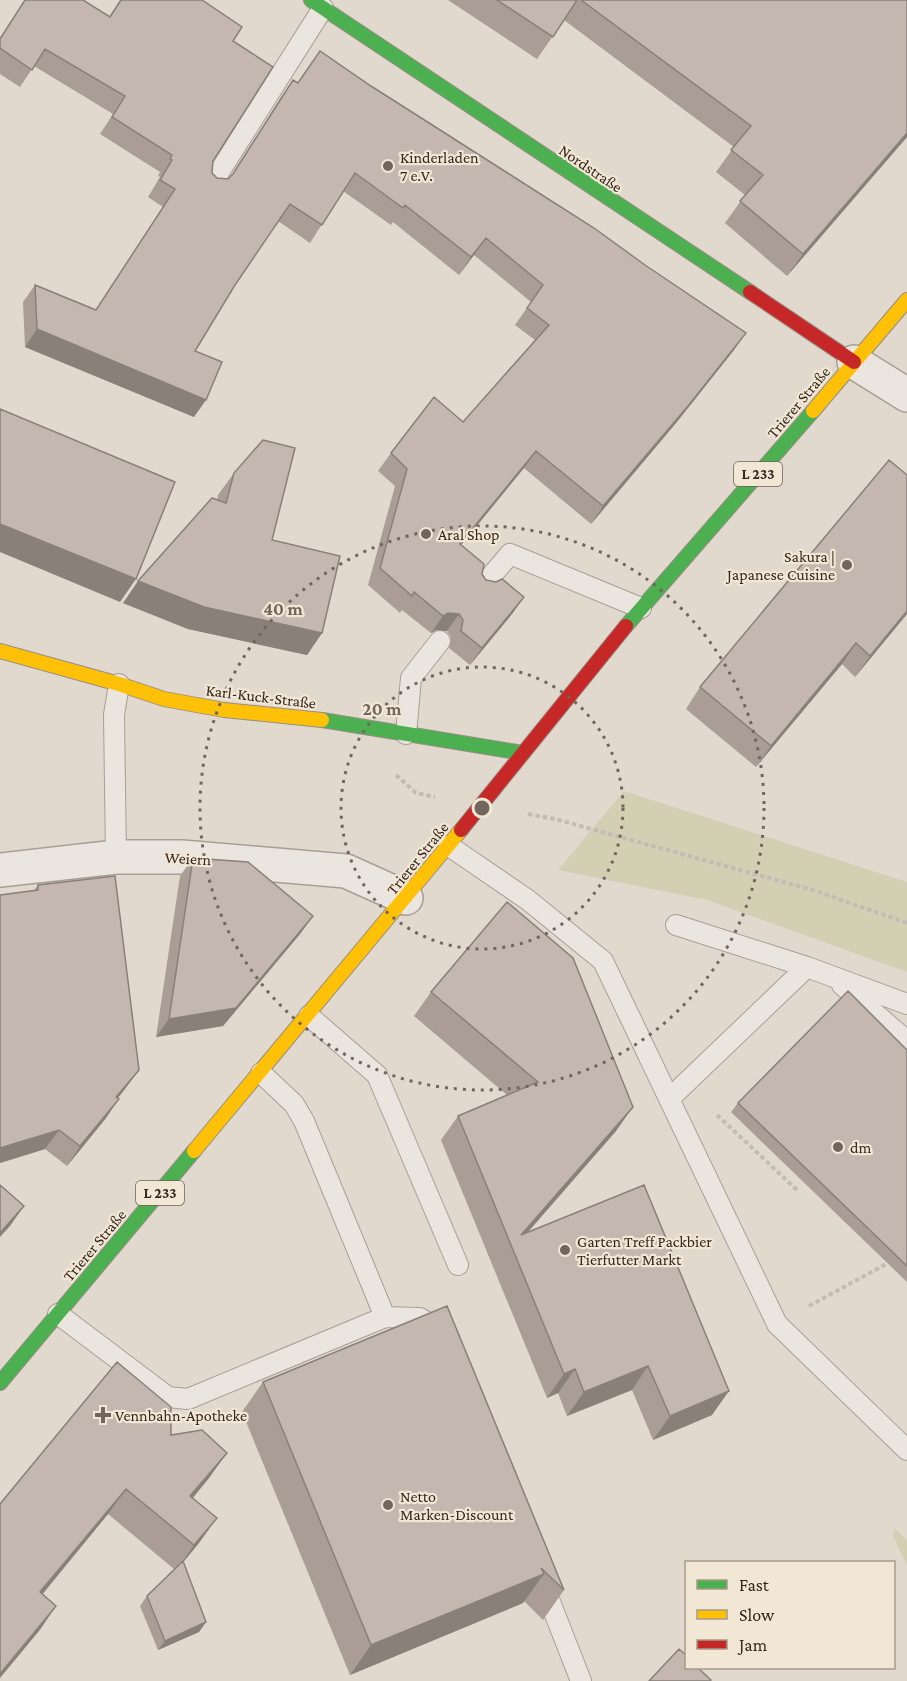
<svg xmlns="http://www.w3.org/2000/svg" width="907" height="1681" font-family="'Crimson Pro',serif">
	<style>
		.green { fill: #d2cfb2 }
		.lines { fill: none; stroke-linecap: round; stroke-linejoin: round }
		.lane-casing { stroke: #a79f96; stroke-width: 22 }
		.street-casing { stroke: #a79f96; stroke-width: 36 }
		.fast-casing { stroke: #968e86; stroke-width: 16 }
		.slow-casing { stroke: #968e86; stroke-width: 16 }
		.jam-casing { stroke: #968e86; stroke-width: 16 }
		.path { stroke: #c2bcb5; stroke-width: 4; stroke-dasharray: 4.5 3; stroke-linecap: butt }
		.lane { stroke: #eae5de; stroke-width: 20 }
		.street { stroke: #eae5de; stroke-width: 33 }
		.fast { stroke: #4caf50; stroke-width: 14 }
		.slow { stroke: #ffc107; stroke-width: 14 }
		.jam { stroke: #c62828; stroke-width: 14 }
		.wall { fill: #a99d96 }
		.shaded-wall { fill: #89807a }
		.building { fill: #c4b7af; stroke: #89807a; stroke-width: 1.5 }
		.ring { fill: none; stroke: #71655d; stroke-width: 3; stroke-dasharray: 3 6 }
		.poi-dot { fill: #71655d; stroke: #f2e6d4; stroke-width: 2 }
		.labels { text-anchor: middle; stroke-width: 4.5; stroke-linejoin: round; paint-order: stroke }
		.shield { fill: #f2e6d4; stroke: #6d6056; stroke-width: 1.5 }
		.shield-label { font-size: 15px; font-weight: bold; fill: #342720 }
		.poi-label { font-size: 16px; fill: #342720; stroke: #f2e6d4; text-anchor: start }
		.street-label { font-size: 16px; fill: #342720; stroke: #f2e6d4 }
		.centre { fill: #71655d; stroke: #f2e6d4; stroke-width: 3 }
		.ring-label { font-size: 18px; text-anchor: middle; font-weight: bold; fill: #71655d; stroke: #f2e6d4; stroke-width: 4.5; stroke-linejoin: round; paint-order: stroke }
	</style>
	<rect width="100%" height="100%" fill="#e1d9ce"/>
	<path class="green" d="M624 791 907 882V972L707 900 558 870Z
		M895 1529 907 1540V1566L893 1536Z"/>
	<g class="lines">
		<g class="lane-casing">
			<path id="lane" d="M211 185 323 8
				M481 588 510 554 641 608
				M406 734 411 678 440 641
				M449 846 528 900 603 961 777 1324 907 1450
				M116 857 114 715 119 684
				M676 925 807 967
				M842 985 907 1041
				M309 1016 377 1075 458 1265
				M261 1073 294 1104 304 1121 385 1317
				M669 1099 807 967 907 1004
				M58 1314 168 1397 188 1399 385 1317 420 1318 442 1331
				M543 1584 581 1681"/>
		</g>
		<g class="street-casing">
			<path id="street" d="M854 362 907 395
				M0 870 116 857H182L346 871 406 898"/>
		</g>
		<g class="fast-casing">
			<path id="fast" d="M311 0 750 292
				M626 626 813 411
				M322 720 523 753
				M0 1383 194 1151"/>
		</g>
		<g class="slow-casing">
			<path id="slow" d="M813 411 907 300
				M0 651 119 684 164 699 224 710 322 720
				M194 1151 461 830"/>
		</g>
		<g class="jam-casing">
			<path id="jam" d="M750 292 854 362
				M461 830 626 626"/>
		</g>
		<path class="path" d="M396 775 416 793 435 797
			M528 814 555 819 816 891 907 923
			M717 1115 797 1190
			M809 1306 888 1263"/>
		<use href="#lane" class="lane"/>
		<use href="#street" class="street"/>
		<use href="#fast" class="fast"/>
		<use href="#slow" class="slow"/>
		<use href="#jam" class="jam"/>
	</g>
	<path class="wall" d="M25 0H83L109 17 120 0H202L233 41 213 161 212 173 217 178 228 179 231 176 281 97 293 80 734 350 676 423 591 524 524 468 461 545 486 580 524 597 512 614 470 665 449 648 451 637 447 631 436 630 431 633 402 610 400 613 368 585 395 486 378 471 391 453 463 422 535 340 515 325 531 302 474 255 459 275 393 222 391 225 343 191 310 243 278 221 235 285 195 351 194 417 25 347 23 302 35 285 96 310 163 207 148 197 160 177 158 176 160 172 100 134 113 114 34 66 20 87 0 74V38Z
		M448 0H907V137L787 276 725 223 745 195 716 172 734 147 564 20 537 59Z
		M234 473 272 540 322 633 307 655 188 629 123 603 217 500 218 495Z
		M907 475V614L855 677 842 664 756 767 686 709 700 687Z
		M193 858 313 916 300 934 223 1026 156 1037 180 876Z
		M38 885 125 1089 118 1098 106 1118 67 1166 45 1149 0 1163V895L34 890Z
		M431 992 616 1131 527 1233 712 1415 653 1440 632 1390 567 1416 558 1393 547 1398 441 1140 458 1116 507 1095 414 1016Z
		M907 1050V1282L731 1112 738 1103Z
		M447 1306 564 1590 543 1620 524 1601 523 1603 350 1675 242 1412 263 1382Z
		M171 1435 209 1478 193 1498 199 1543 183 1562 206 1622 199 1632 158 1650 140 1606 147 1596 174 1569 108 1514 42 1594 56 1606 39 1631 0 1504Z"/>
	<path class="shaded-wall" d="M907 133V137L787 276 803 254Z
		M486 238 474 255 459 275 471 257Z
		M37 329 206 400 194 417 25 347Z
		M746 333 734 350 676 423 591 524 603 506Z
		M536 451 524 468 448 561 460 544Z
		M0 524 136 579 120 602 0 552Z
		M138 581 322 633 307 655 188 629 123 603Z
		M524 597 512 614 470 665 482 648Z
		M907 611V614L855 677 870 656Z
		M448 613 459 614 447 631 436 630 431 633 443 616Z
		M856 643 842 664 756 767 771 746Z
		M313 916 300 934 223 1026 156 1037 169 1019Z
		M139 1070 125 1089 103 1116 116 1097Z
		M119 1099 106 1118 67 1166 80 1146Z
		M633 1107 616 1131 513 1249 521 1235Z
		M59 1130 45 1149 0 1163V1148Z
		M24 1206 10 1226 0 1237V1233Z
		M648 1366 632 1390 567 1416 584 1392Z
		M575 1369 558 1393 547 1398 564 1374Z
		M729 1391 712 1415 653 1440 670 1416Z
		M227 1453 209 1478 173 1521 190 1496Z
		M126 1489 108 1514 23 1618 40 1592Z
		M217 1518 199 1543 176 1571 194 1545Z
		M544 1574 523 1603 350 1675 371 1645Z
		M56 1606 39 1631 0 1678V1674Z
		M206 1622 199 1632 158 1650 165 1641Z"/>
	<path class="building" d="M25 0H83L110 17 121 0H202L242 27 233 41 273 67 213 161 212 173 217 178 228 179 233 174 293 80 298 83 320 51 371 86 594 228 645 265 746 333 688 406 603 506 536 451 460 544 484 564 482 574 486 580 496 582 502 579 524 597 482 648 461 631 463 620 459 614 448 613 443 616 414 592 412 596 380 568 407 469 391 453 434 397 463 422 549 325 527 308 543 285 486 238 471 257 405 205 403 208 355 173 322 225 290 204 235 285 195 351 222 362 206 400 37 329 35 285 96 310 175 189 160 180 172 160 170 159 172 155 112 117 125 96 45 49 32 70 0 48V39Z
		M497 0H577L553 37Z
		M581 0H907V133L803 254 740 201 763 175 731 150 751 126Z
		M0 409 175 482 136 579 0 524Z
		M263 440 295 448 272 540 340 556 322 633 204 607 138 581 212 498 226 503 234 473Z
		M889 460 907 475V611L870 656 856 643 771 746 700 687Z
		M193 858 248 862 313 916 236 1008 169 1019Z
		M115 876 139 1070 116 1097 119 1099 80 1146 59 1130 0 1148V895L38 890V885Z
		M507 902 573 958 633 1107 521 1235 644 1185 729 1391 670 1416 648 1366 584 1392 575 1369 564 1374 458 1116 538 1082 431 992Z
		M848 991 907 1050V1266L738 1103Z
		M0 1185 24 1206 0 1233Z
		M447 1306 564 1590 541 1568 544 1574 371 1645 263 1382Z
		M117 1362 171 1407V1435L202 1430 227 1453 190 1496 217 1518 194 1545 126 1489 40 1592 56 1606 0 1674V1504Z
		M183 1561 206 1622 165 1641 147 1596Z
		M679 1649 687 1656V1668H698L711 1680 710 1681H649Z"/>
	<g class="ring">
		<circle cx="482" cy="808" r="141"/>
		<circle cx="482" cy="808" r="282"/>
	</g>
	<g class="poi-dot">
		<circle cx="388" cy="166" r="6"/>
		<circle cx="426" cy="534" r="6"/>
		<circle cx="847" cy="565" r="6"/>
		<circle cx="838" cy="1147" r="6"/>
		<circle cx="565" cy="1250" r="6"/>
		<path d="M100 1406h6v6h6v6h-6v6h-6v-6h-6v-6h6z"/>
		<circle cx="388" cy="1505" r="6"/>
	</g>
	<g class="labels">
		<g class="shield">
			<rect x="734" y="462" width="48" height="24" rx="4.5"/>
			<rect x="136" y="1181" width="48" height="24" rx="4.5"/>
		</g>
		<g class="shield-label">
			<text x="758" y="479">L 233</text>
			<text x="160" y="1198">L 233</text>
		</g>
		<g class="poi-label">
			<text x="400" y="163">Kinderladen<tspan x="400" dy="18">7 e.V.</tspan></text>
			<text x="438" y="540">Aral Shop</text>
			<text x="835" y="562" text-anchor="end">Sakura |<tspan x="835" dy="18">Japanese Cuisine</tspan></text>
			<text x="850" y="1153">dm</text>
			<text x="577" y="1247">Garten Treff Packbier<tspan x="577" dy="18">Tierfutter Markt</tspan></text>
			<text x="115" y="1421">Vennbahn-Apotheke</text>
			<text x="400" y="1502">Netto<tspan x="400" dy="18">Marken-Discount</tspan></text>
		</g>
		<g class="street-label">
			<text transform="translate(591 168) rotate(34)" y="6">Nordstraße</text>
			<text transform="translate(798 402) rotate(-50)" y="6">Trierer Straße</text>
			<text transform="translate(261 696) rotate(7)" y="6">Karl-Kuck-Straße</text>
			<text transform="translate(188 858) rotate(3)" y="6">Weiern</text>
			<text transform="translate(417 858) rotate(-51)" y="6">Trierer Straße</text>
			<text transform="translate(94 1245) rotate(-50)" y="6">Trierer Straße</text>
		</g>
	</g>
	<circle cx="482" cy="808" r="9" class="centre"/>
	<g class="ring-label">
		<text x="283" y="615">40 m</text>
		<text x="382" y="715">20 m</text>
	</g>
	<rect x="685" y="1561" width="210" height="108" fill="#f2e6d4" stroke="#a69a8c" stroke-width="1.5"/>
	<rect x="697" y="1580" width="30" height="9" fill="#4caf50" stroke="#a69a8c" stroke-width="1.5"/>
	<text x="739" y="1591" font-size="18" fill="#342720">Fast</text>
	<rect x="697" y="1610" width="30" height="9" fill="#ffc107" stroke="#a69a8c" stroke-width="1.5"/>
	<text x="739" y="1621" font-size="18" fill="#342720">Slow</text>
	<rect x="697" y="1640" width="30" height="9" fill="#c62828" stroke="#a69a8c" stroke-width="1.5"/>
	<text x="739" y="1651" font-size="18" fill="#342720">Jam</text>
</svg>
